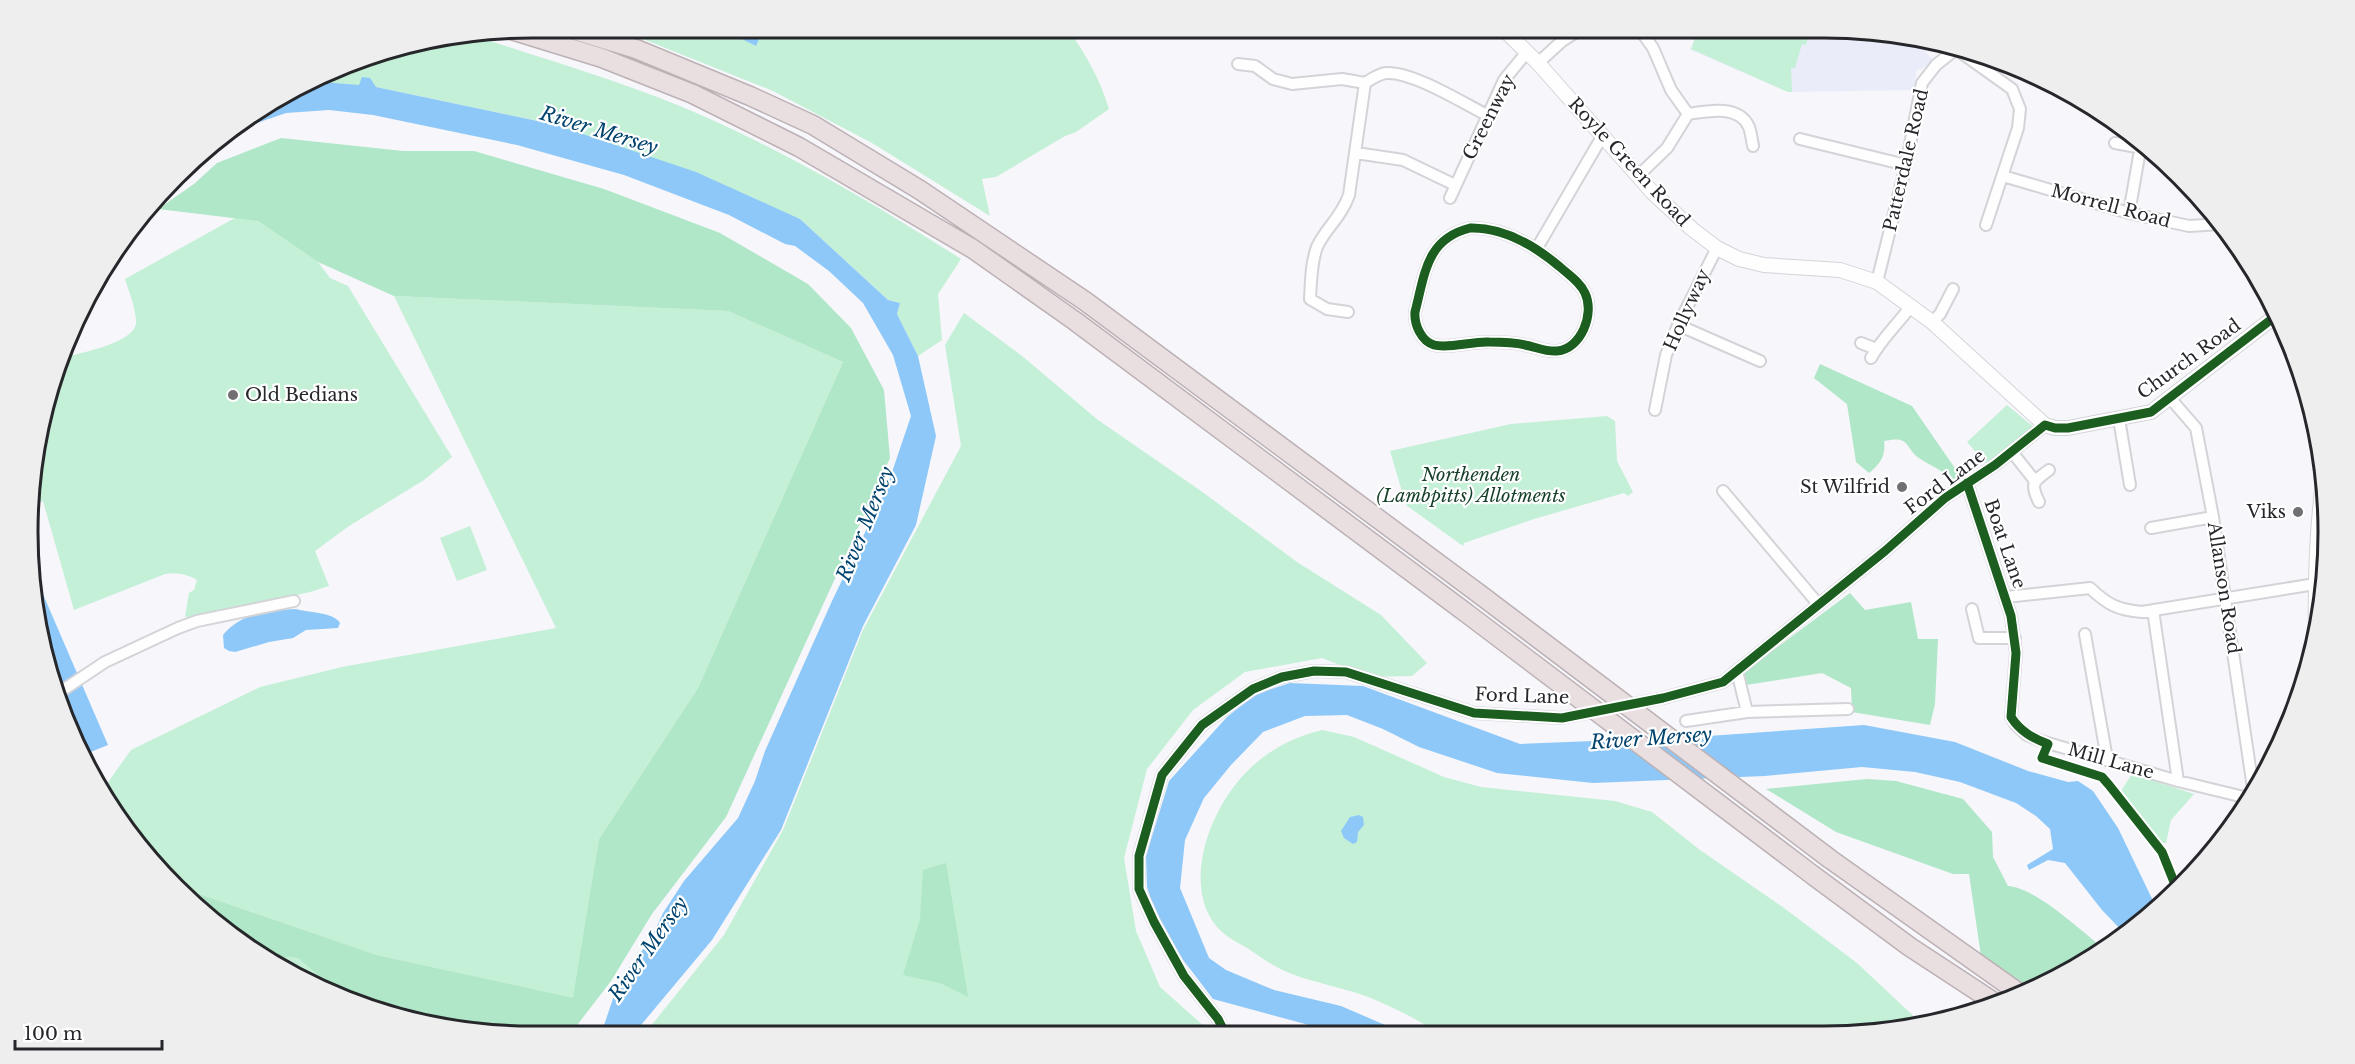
<svg xmlns="http://www.w3.org/2000/svg" width="2355" height="1064" font-family="'Libre Baskerville',serif">
	<style>
		.built { fill: #eaecf9 }
		.green { fill: #c4f0d7 }
		.forest { fill: #b0e7c8 }
		.water { fill: #8ec8f9 }
		.lines { fill: none; stroke-linecap: round; stroke-linejoin: round }
		.minor-casing { stroke: #d3d4d8; stroke-width: 14 }
		.secondary-casing { stroke: #d3d4d8; stroke-width: 16 }
		.motorway-casing { stroke: #bcb1b4; stroke-width: 21 }
		.minor { stroke: #fefefe; stroke-width: 10 }
		.secondary { stroke: #fefefe; stroke-width: 14 }
		.motorway { stroke: #e9dfe0; stroke-width: 18 }
		.motorway-bridge-casing { stroke: #bcb1b4; stroke-width: 21; stroke-linecap: butt }
		.motorway-bridge { stroke: #e9dfe0; stroke-width: 18 }
		.cycleway-casing { stroke: #fff; stroke-width: 13 }
		.cycleway { stroke: #1b5e20; stroke-width: 9 }
		.poi-dot { fill: #6f6f74; stroke: #fff; stroke-width: 2 }
		.labels { text-anchor: middle; stroke-width: 4.5; stroke-linejoin: round; paint-order: stroke }
		.street-label { font-size: 18px; fill: #26272b; stroke: #fff }
		.poi-label { font-size: 18px; fill: #26272b; stroke: #fff; text-anchor: end }
		.park-label { font-size: 18px; font-style: italic; fill: #153f28; stroke: #fff }
		.water-label { font-size: 20px; font-style: italic; fill: #02446f; stroke: #fff }
		.rim { fill: none; stroke: #26272b; stroke-width: 3 }
	</style>
	<rect width="100%" height="100%" fill="#f6f6fb"/>
	<path class="built" d="M1699 27H1823L1917 36 1916 40 1933 60 1921 70 1917 69 1914 90 1788 92 1691 50Z"/>
	<path class="green" d="M613 27H1066C1085 52 1100 79 1109 109L1076 132 1065 136 996 177 982 179 990 216 872 143 773 91Z
		M1699 27H1811L1806 45 1802 44 1795 68H1791L1792 92H1788L1691 49Z
		M471 37 490 41C564 65 639 87 710 119 797 158 880 207 961 259L938 294 942 340 918 356 897 314 900 303 888 300 800 219 556 125 376 87 310 81 369 54Z
		M251 209 258 221 318 262 330 278 348 286 452 457 424 480 349 526 315 551 329 586 310 592 212 614 211 616 185 617 189 593 194 590 197 580C187 574 177 572 165 574L74 610 43 501 30 504 37 434 66 357C83 352 139 342 136 320 135 306 129 292 125 279Z
		M394 296 728 311 843 362 698 688 599 839 574 999 377 955 179 887 101 792 131 750 260 687 342 667 556 628Z
		M964 313 1022 356 1098 420 1201 491 1297 562 1381 615 1427 663 1412 676 1371 677 1322 658 1245 672 1193 710 1147 769 1124 858 1136 931 1160 987 1214 1035 642 1037 724 935 783 830 863 630 961 446 945 345Z
		M2007 405 2036 429 1987 465 1967 442Z
		M1607 416 1615 421 1617 461 1633 492 1628 496 1624 493 1534 519 1464 543 1463 546 1406 505 1390 451 1511 424Z
		M470 526 487 570 457 581 440 538Z
		M1322 730 1354 737 1444 777 1481 787 1615 801 1652 812 1700 850 1784 908 1857 963 1922 1024 1889 1033 1440 1034C1419 1020 1394 1008 1371 998 1346 988 1318 984 1292 974 1277 968 1262 959 1249 949 1240 944 1230 939 1222 932 1190 903 1199 850 1216 816 1238 771 1273 742 1322 730Z
		M2132 774 2194 794 2171 820 2166 843H2160L2121 791Z
		M270 956 298 958 347 1001 339 999Z
		M395 1016 417 1020 493 1027 499 1034 433 1027Z"/>
	<path class="forest" d="M281 138 403 151H474L604 189 720 233 808 284 851 328 884 390 890 458 726 817 652 914 611 981 568 1037H532L499 1034 493 1027 417 1020 347 1001 298 958 270 956 199 912 179 887 377 955 573 998 599 839 698 688 843 362 728 311 394 296 318 262 258 221 158 209 194 184 217 163Z
		M1820 364 1912 406 1961 477 1952 485C1941 466 1936 470 1919 458 1904 447 1911 435 1884 441 1886 456 1880 464 1869 473L1856 462 1847 404 1814 378Z
		M1850 593 1865 610 1911 602 1918 639H1938L1935 704 1930 725 1852 712 1851 688 1822 673 1746 685 1744 672Z
		M1867 779 1896 781 1963 799 1992 832 1993 857 2008 886C2036 888 2080 930 2103 948L2034 989 1982 963 1969 874H1953L1836 832 1766 789Z
		M946 863 968 997 940 983 903 975 920 919 923 870Z"/>
	<path class="water" d="M718 27H764L756 46Z
		M362 77 370 78 376 87 556 125 696 172 800 219 888 300 900 303 897 314 918 356 936 436 916 525 863 626 781 830 712 940 631 1037H600L619 981 651 939 663 913 684 881 738 818 755 781 765 751 832 601 887 487 911 416 893 355 863 303 829 271 795 246 785 244 729 215 624 175 517 145 373 115 329 110 286 113 225 134 280 94 310 81 359 85Z
		M30 564 108 745 83 755 37 630Z
		M296 609C309 613 334 612 340 623L338 628 306 630 293 638 269 642 235 652 229 651 224 648 223 635C240 613 270 610 296 609Z
		M1290 683 1363 686 1520 744 1694 737 1864 725 1955 742 2028 771 2068 782 2078 781 2093 791 2118 828 2156 907 2126 935 2102 910 2065 863 2048 860 2029 870 2027 865 2053 849 2050 829 2036 816 2016 803 1960 782 1915 772 1862 767 1765 776 1593 783 1497 773 1419 747 1383 729 1347 715 1305 716 1263 732 1231 765 1204 798 1185 840 1180 888 1209 958 1226 970 1274 990 1341 1006 1406 1034H1342L1213 999 1161 931 1147 887 1146 856 1169 781 1227 717 1256 694Z
		M1359 815 1363 817 1364 825 1358 832 1357 842 1353 844 1344 838 1341 831 1350 817Z"/>
	<g class="lines">
		<g class="minor-casing">
			<path id="minor" d="M1638 27 1653 48 1671 90 1688 114
				M1538 63 1562 41 1584 27
				M1238 64 1255 66 1273 79 1292 84 1342 79 1365 83
				M1800 139 1906 165
				M2115 143 2148 149
				M1356 153 1403 160 1455 185
				M1638 176 1667 148 1688 114C1707 111 1739 104 1749 127 1751 133 1752 140 1753 146
				M2003 176 2129 213 2189 226 2221 224
				M1450 198 1504 80 1527 52
				M2129 213 2139 156 2144 148
				M1470 228C1504 227 1535 246 1560 267 1569 275 1580 282 1585 293 1595 314 1581 349 1557 351 1546 352 1536 347 1525 345 1513 342 1501 342 1489 342 1473 341 1448 349 1434 345 1421 341 1414 324 1415 312 1425 274 1426 239 1470 228Z
				M1537 248 1603 135
				M1877 282 1906 165 1922 83 1936 65 1956 49 2012 89 2020 109 2018 128 1986 225
				M1348 312 1327 309 1310 299C1311 282 1311 263 1317 247 1325 229 1341 218 1349 195L1365 83C1372 79 1378 74 1386 73 1412 71 1463 103 1487 115
				M1932 322 1940 314 1953 289
				M1678 325 1760 361
				M1861 343 1876 349
				M1871 358C1882 338 1898 324 1911 306
				M2170 398 2196 428 2213 517 2253 788
				M1655 410 1666 355 1678 325 1717 248
				M2119 419 2130 485
				M2012 452 2035 481
				M1967 483 2011 616 2016 653 2011 717 2016 725 2027 735 2041 741 2178 781 2248 798
				M1723 491 1819 605
				M2039 502C2030 483 2033 482 2049 470
				M2151 528 2213 517
				M2006 597 2090 588C2108 605 2118 610 2142 612L2315 584
				M1972 609 1979 638H2015
				M2153 610 2178 781
				M2085 634 2107 759
				M1737 671 1747 712
				M60 692 105 662 178 628 197 621 294 601
				M1686 721 1747 712 1848 709
				M1226 1035 1218 1019 1184 976 1154 922 1139 889V856L1162 775 1202 725 1253 689 1282 677 1314 671 1346 672 1474 713 1562 718 1663 698 1723 682 1885 551 1945 498 1995 465 2045 425"/>
		</g>
		<g class="secondary-casing">
			<path id="secondary" d="M1501 27 1538 63 1653 193 1692 229 1717 248 1739 259 1764 265 1840 270 1877 282 1932 322 2045 425 2055 428H2068L2151 412 2277 315
				M2316 637C2315 586 2316 535 2323 483"/>
		</g>
		<g class="motorway-casing">
			<path id="motorway" d="M564 27 636 49 750 96 813 125 920 190 1085 301 1478 593
				M511 30 602 58 693 94 799 147 973 249 1075 321 1465 612
				M1830 859 2022 995
				M1814 876 1910 947 1997 1004"/>
		</g>
		<use href="#minor" class="minor"/>
		<use href="#secondary" class="secondary"/>
		<use href="#motorway" class="motorway"/>
		<g class="motorway-bridge-casing">
			<path id="motorway-bridge" d="M1478 593 1830 859
				M1465 612 1814 876"/>
		</g>
		<use href="#motorway-bridge" class="motorway-bridge"/>
		<g class="cycleway-casing">
			<path id="cycleway" d="M1470 228C1504 227 1535 246 1560 267 1569 275 1580 282 1585 293 1595 314 1581 349 1557 351 1546 352 1536 347 1525 345 1513 342 1501 342 1489 342 1473 341 1448 349 1434 345 1421 341 1414 324 1415 312 1425 274 1426 239 1470 228Z
				M1967 483 2011 616 2016 653 2011 717C2020 731 2032 738 2048 744L2042 758 2102 777 2109 785 2162 852 2176 887
				M1226 1035 1218 1019 1184 976 1154 922 1139 889V856L1162 775 1202 725 1253 689 1282 677 1314 671 1346 672 1474 713 1562 718 1663 698 1723 682 1885 551 1945 498 1995 465 2045 425 2055 428H2068L2151 412 2277 315"/>
		</g>
		<use href="#cycleway" class="cycleway"/>
	</g>
	<g class="poi-dot">
		<circle cx="233" cy="395" r="6"/>
		<circle cx="1902" cy="487" r="6"/>
		<circle cx="2298" cy="512" r="6"/>
	</g>
	<g class="labels">
		<g class="street-label">
			<text transform="translate(1489 117) rotate(-63)" y="6">Greenway</text>
			<text transform="translate(1906 160) rotate(-77)" y="6">Patterdale Road</text>
			<text transform="translate(1629 162) rotate(47)" y="6">Royle Green Road</text>
			<text transform="translate(2111 206) rotate(15)" y="6">Morrell Road</text>
			<text transform="translate(1687 310) rotate(-66)" y="6">Hollyway</text>
			<text transform="translate(2189 359) rotate(-36)" y="6">Church Road</text>
			<text transform="translate(1945 482) rotate(-37)" y="6">Ford Lane</text>
			<text transform="translate(2005 544) rotate(71)" y="6">Boat Lane</text>
			<text transform="translate(2224 588) rotate(81)" y="6">Allanson Road</text>
			<text transform="translate(1522 696) rotate(2)" y="6">Ford Lane</text>
			<text transform="translate(2111 761) rotate(16)" y="6">Mill Lane</text>
		</g>
		<g class="poi-label">
			<text x="245" y="401" text-anchor="start">Old Bedians</text>
			<text x="1890" y="493">St Wilfrid</text>
			<text x="2286" y="518">Viks</text>
		</g>
		<g class="park-label">
			<text x="1471" y="481">Northenden<tspan x="1471" dy="21">(Lambpitts) Allotments</tspan></text>
		</g>
		<g class="water-label">
			<text transform="translate(599 130) rotate(17)" y="7">River Mersey</text>
			<text transform="translate(865 524) rotate(-68)" y="7">River Mersey</text>
			<text transform="translate(1651 738) rotate(-4)" y="7">River Mersey</text>
			<text transform="translate(648 949) rotate(-55)" y="7">River Mersey</text>
		</g>
	</g>
	<path d="M0 0H2355V1064H0ZM532 38H1824A494 494 0 0 1 2318 532V532A494 494 0 0 1 1824 1026H532A494 494 0 0 1 38 532V532A494 494 0 0 1 532 38Z" fill="#eee" fill-rule="evenodd"/>
	<path class="rim" d="M532 38H1824A494 494 0 0 1 2318 532V532A494 494 0 0 1 1824 1026H532A494 494 0 0 1 38 532V532A494 494 0 0 1 532 38Z"/>
	<path d="M15 1040v9h147v-9" fill="none" stroke="#26272b" stroke-width="3"/>
	<text x="24" y="1040" font-size="18" fill="#26272b" stroke="#ffffff" stroke-width="4.5" paint-order="stroke">100 m</text>
</svg>
